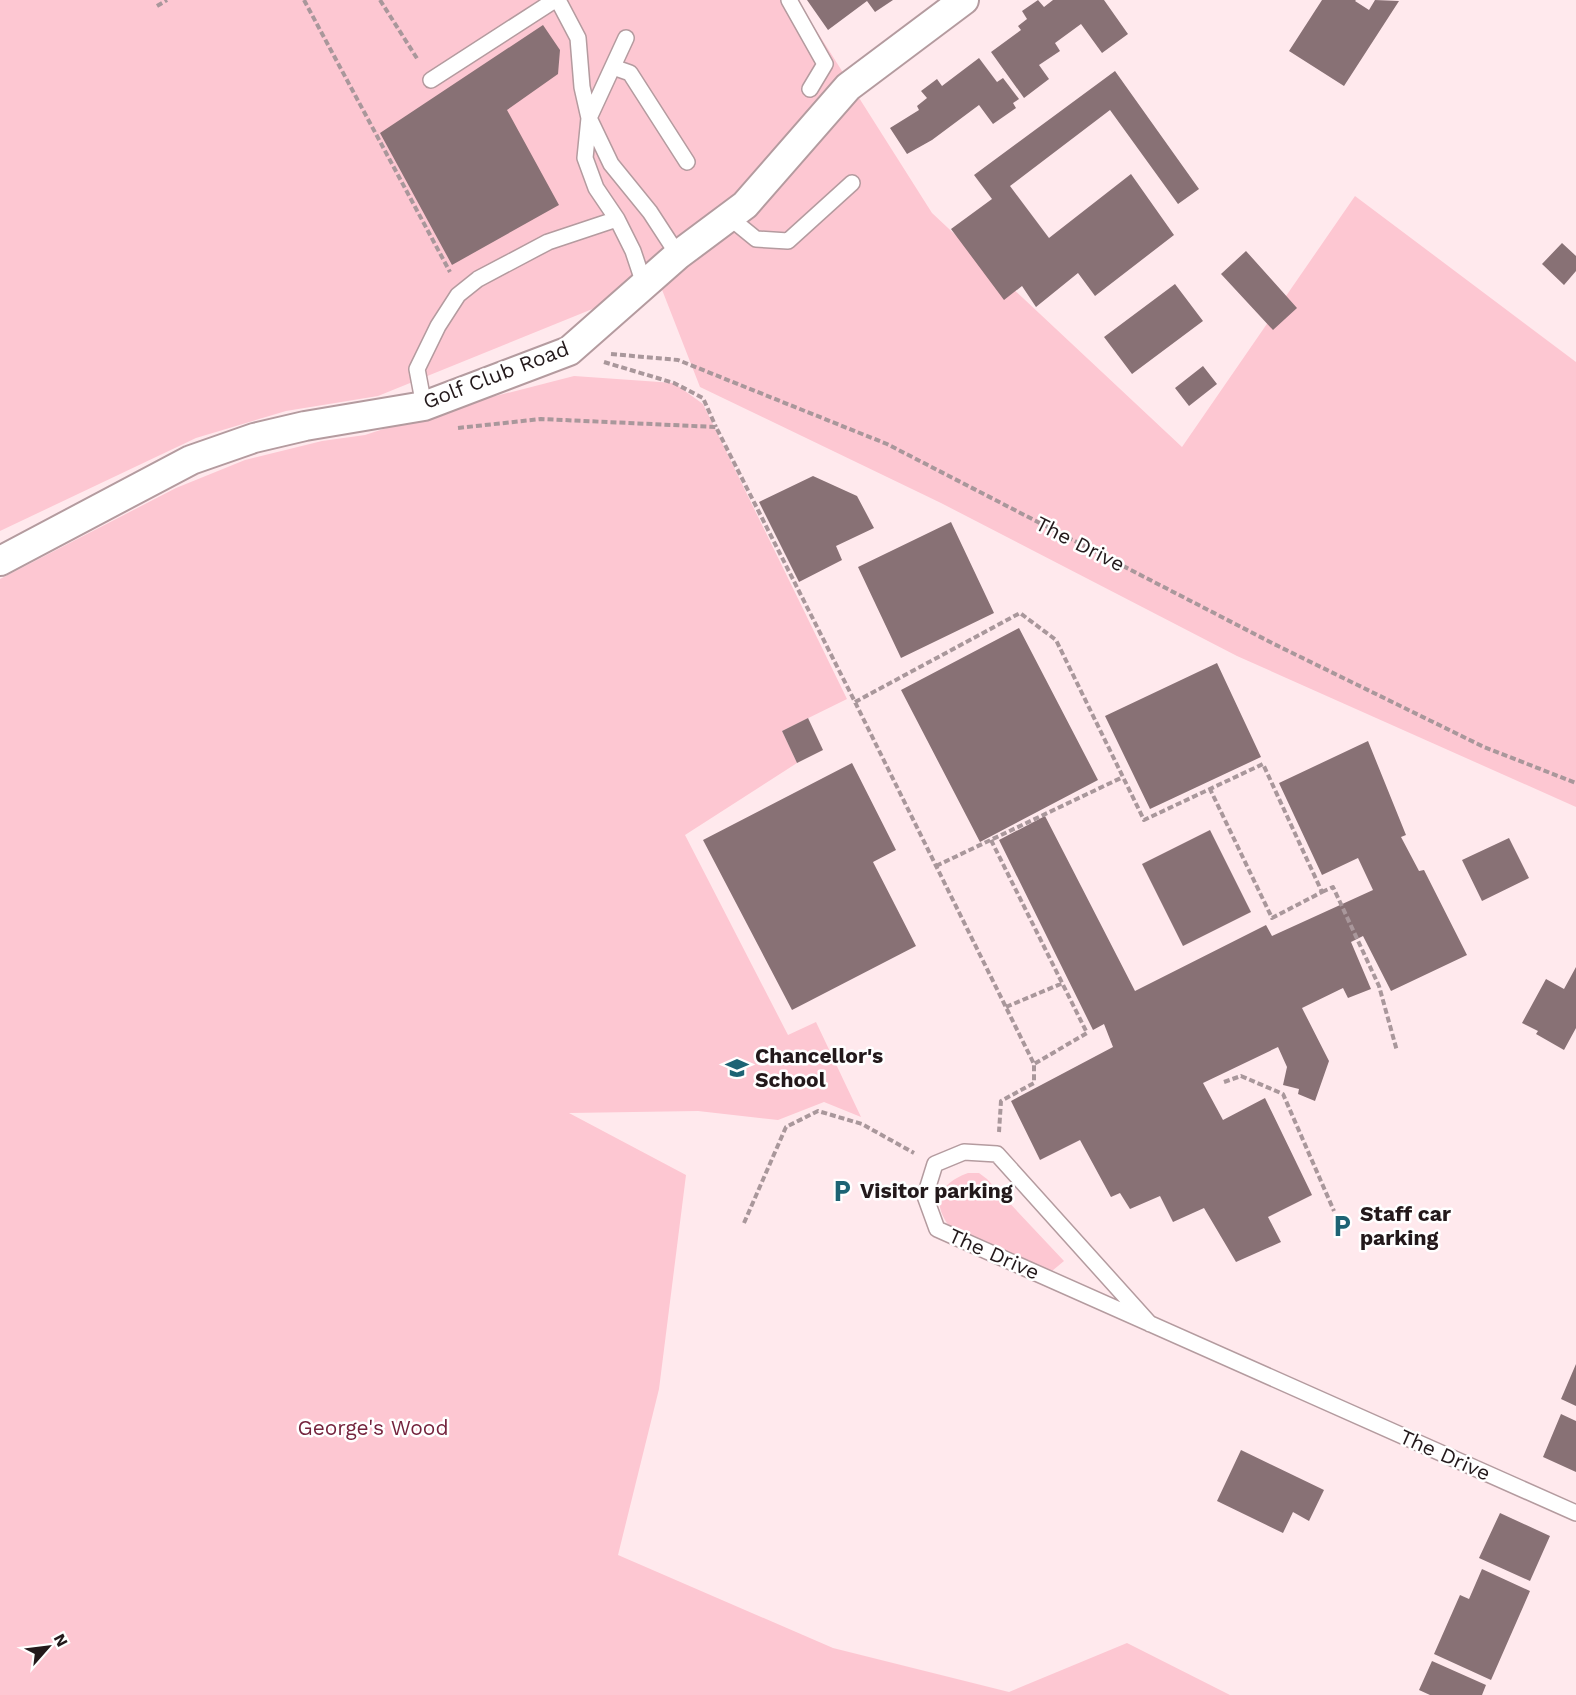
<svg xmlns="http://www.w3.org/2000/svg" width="1576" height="1695" font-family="'Work Sans',sans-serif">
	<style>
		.green { fill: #fdc7d2 }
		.building { fill: #887175 }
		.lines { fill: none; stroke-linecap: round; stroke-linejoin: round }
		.service-casing { stroke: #b49b9f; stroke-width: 18 }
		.minor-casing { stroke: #b49b9f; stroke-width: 32 }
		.path { stroke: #a9979b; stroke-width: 4; stroke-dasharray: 6 3; stroke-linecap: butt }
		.service { stroke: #fff; stroke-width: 15 }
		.minor { stroke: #fff; stroke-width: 28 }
		.labels { text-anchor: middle; stroke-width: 5; stroke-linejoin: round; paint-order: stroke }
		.street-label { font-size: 21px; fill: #23191b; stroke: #fff }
		.poi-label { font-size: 21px; font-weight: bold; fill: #23191b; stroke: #fff; text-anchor: start }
		.park-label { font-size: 21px; fill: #74233d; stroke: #fff }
	</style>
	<rect width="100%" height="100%" fill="#ffe9ed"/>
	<path class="green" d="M0 0H797L932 213 1182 447 1355 196 1576 362V807L1237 656 941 503 700 387 659 282 378 396 286 411 196 438 0 531Z
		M574 376 674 383 703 404 847 699 782 731 797 763 685 835 788 1035 816 1022 861 1117 824 1102 778 1120 698 1111 569 1113 686 1175 659 1389 618 1555 833 1648 1009 1692 1127 1643 1230 1695H0V579L176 488 245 460 322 441 365 435 445 409Z
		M968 1173H979L987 1179 1064 1261 1052 1271 949 1226C930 1200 941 1183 968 1173Z"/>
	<path class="building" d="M807 0H893L875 12 867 1 828 30Z
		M1038 0 1044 7 1053 0H1104L1128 34 1102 53 1081 24 1055 43 1060 51 1039 65 1049 79 1024 98 991 52 1021 30 1018 26 1027 19 1022 11Z
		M1322 0H1356L1355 1 1369 10 1375 0 1399 1 1344 86 1289 51Z
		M543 25 560 50 558 74 507 110 559 205 452 265 380 133Z
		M979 58 997 82 1003 78 1019 99 1013 103 1016 108 993 124 979 105 932 140 907 154 890 128 919 110 917 106 927 98 921 91 937 79 942 86Z
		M1115 71 1199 189 1178 204 1110 110 1010 186 1049 238 1131 174 1174 235 1095 296 1078 273 1036 307 1022 286 1004 300 951 229 992 199 974 175Z
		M1562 243 1576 256V271L1564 285 1542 264Z
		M1246 251 1297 308 1273 330 1221 274Z
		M1175 284 1203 321 1132 374 1104 337Z
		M1203 366 1217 384 1189 406 1175 388Z
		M813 476 857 496 874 528 836 546 842 560 799 582 759 502Z
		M951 522 994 613 901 658 858 567Z
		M1019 628 1098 780 980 842 901 690Z
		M1217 663 1261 757 1150 809 1105 716Z
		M808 718 823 750 797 763 782 731Z
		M1368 741 1406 835 1401 837 1419 871 1424 870 1467 955 1391 991 1363 936 1351 942 1371 989 1348 998 1343 988 1302 1008 1329 1061 1315 1101 1298 1094 1299 1089 1283 1085 1287 1067 1278 1047 1203 1083 1223 1120 1265 1098 1312 1195 1268 1217 1281 1242 1236 1262 1204 1208 1173 1222 1160 1196 1130 1209 1120 1193 1111 1197 1080 1140 1040 1160 1011 1101 1113 1047 1104 1024 1093 1030 999 840 1045 816 1135 991 1266 925 1272 936 1373 890 1358 858 1322 875 1279 783Z
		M852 763 896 850 873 862 916 946 792 1010 703 840Z
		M1210 830 1251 912 1183 946 1142 864Z
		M1509 838 1529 878 1482 901 1462 860Z
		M1576 967V1028L1564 1050 1536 1034 1538 1031 1522 1023 1546 979 1564 989Z
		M1576 1364V1406L1561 1399Z
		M1561 1414 1576 1421V1472L1543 1457Z
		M1241 1450 1324 1490 1309 1521 1293 1512 1283 1533 1217 1501Z
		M1500 1513 1550 1536 1530 1581 1479 1558Z
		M1482 1569 1530 1591 1491 1680 1434 1654 1460 1595 1469 1599Z
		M1432 1661 1486 1685 1482 1695H1430L1419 1690Z"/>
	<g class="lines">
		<g class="service-casing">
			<path id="service" d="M558 0 578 38 582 87 589 118 611 164 650 212 678 255
				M789 0 825 64 810 89
				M626 38 589 118 585 158 596 188 617 219 633 251 644 284
				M613 67 630 73 687 162
				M431 80 555 0
				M729 217 756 239 788 241 852 183
				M424 406 417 369 438 326 458 295 478 279 548 242 617 219
				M1150 1324 997 1154 964 1152 935 1164 925 1196 937 1229 1576 1513"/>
		</g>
		<g class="minor-casing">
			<path id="minor" d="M0 561 191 460 254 438 305 426 424 406 569 351 678 255 745 205 848 87 964 0"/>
		</g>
		<path class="path" d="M304 0 450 272
			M380 0 418 60
			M157 6 167 0
			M611 354 678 360 887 444 1274 644 1484 747 1576 783
			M604 362 674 383 703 398 716 427
			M458 428 541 419 716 427 855 702 1034 1064V1083L1001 1101 999 1132
			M855 702 1020 613 1056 640 1144 820 1263 764 1322 892 1272 918 1210 789
			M991 840 1087 1033 1034 1064
			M936 866 1123 777
			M1322 892 1333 887 1379 986 1397 1051
			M1006 1007 1063 983
			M1224 1082 1241 1076 1283 1094 1334 1211
			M744 1223 786 1127 818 1111 862 1124 914 1153"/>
		<use href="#service" class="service"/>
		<use href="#minor" class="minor"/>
	</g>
	<defs>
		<g id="school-bare" transform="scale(1.8)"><path d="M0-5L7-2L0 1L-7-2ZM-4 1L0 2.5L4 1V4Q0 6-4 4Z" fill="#1d6374" stroke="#fff" stroke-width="2.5" paint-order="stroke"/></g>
		<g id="parking-bare" transform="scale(1.8)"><path d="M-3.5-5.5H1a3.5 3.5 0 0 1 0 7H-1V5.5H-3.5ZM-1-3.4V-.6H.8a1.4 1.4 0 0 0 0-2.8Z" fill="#1d6374" stroke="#fff" stroke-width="2.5" paint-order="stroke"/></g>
	</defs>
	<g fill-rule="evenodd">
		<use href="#school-bare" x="737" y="1068"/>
		<use href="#parking-bare" x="842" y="1191"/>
		<use href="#parking-bare" x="1342" y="1226"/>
	</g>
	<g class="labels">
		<g class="street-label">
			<text transform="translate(496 375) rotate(-21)" y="7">Golf Club Road</text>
			<text transform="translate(1080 544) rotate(27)" y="7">The Drive</text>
			<text transform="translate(994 1254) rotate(24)" y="7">The Drive</text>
			<text transform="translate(1445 1455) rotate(24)" y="7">The Drive</text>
		</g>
		<g class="poi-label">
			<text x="755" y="1063">Chancellor's<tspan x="755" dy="24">School</tspan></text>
			<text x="860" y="1198">Visitor parking</text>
			<text x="1360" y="1221">Staff car<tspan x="1360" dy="24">parking</tspan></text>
		</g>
		<g class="park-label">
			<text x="373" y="1435">George's Wood</text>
		</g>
	</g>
	<g transform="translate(48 1647) rotate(62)" stroke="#ffffff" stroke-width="4.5" paint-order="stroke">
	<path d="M0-4.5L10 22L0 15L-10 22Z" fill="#23191b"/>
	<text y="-9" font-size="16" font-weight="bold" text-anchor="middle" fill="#23191b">N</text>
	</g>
</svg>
